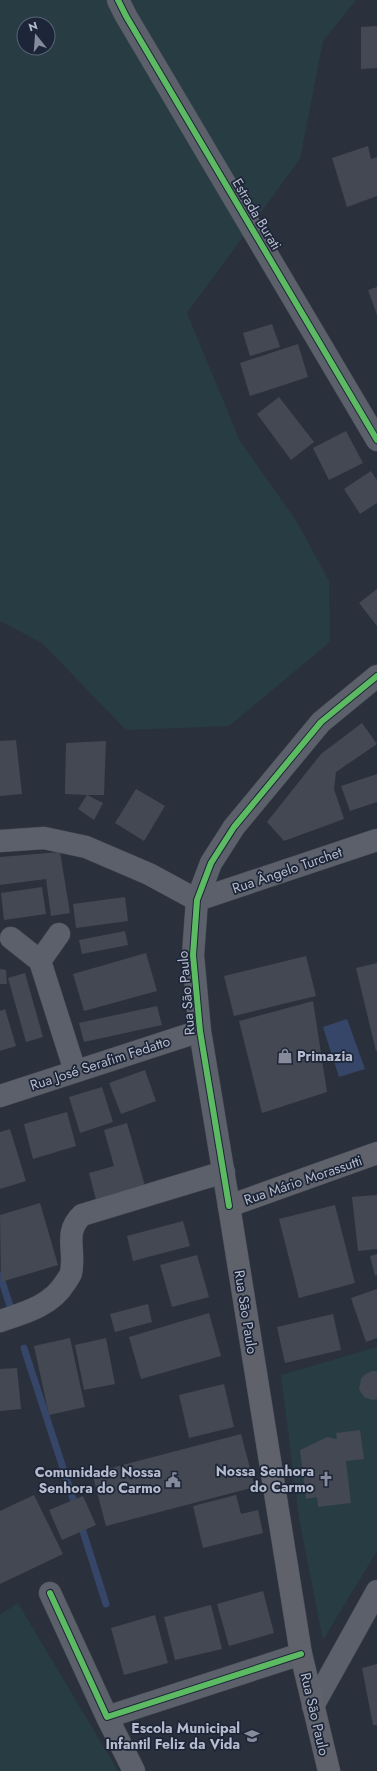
<svg xmlns="http://www.w3.org/2000/svg" width="377" height="1771" font-family="Jost,sans-serif">
	<style>
		.green { fill: #273c43; fill-rule: evenodd }
		.water { fill: #364668 }
		.lines { fill: none; stroke-linecap: round; stroke-linejoin: round }
		.stream { stroke: #364668; stroke-width: 7 }
		.building { fill: #434852 }
		.minor-casing { stroke: #484c55; stroke-width: 23 }
		.major-casing { stroke: #494e58; stroke-width: 23 }
		.minor { stroke: #5c606a; stroke-width: 22 }
		.major { stroke: #5f626b; stroke-width: 22 }
		.cycleway-casing { stroke: #1d2638; stroke-width: 8 }
		.cycleway { stroke: #5cba63; stroke-width: 6 }
		.labels { text-anchor: middle; stroke-width: 3.5; stroke-linejoin: round; paint-order: stroke }
		.street-label { font-size: 14px; fill: #b6bccd; stroke: #1d2638 }
		.poi-label { font-size: 14px; font-weight: bold; fill: #b6bccd; stroke: #1d2638; text-anchor: end }
	</style>
	<rect width="100%" height="100%" fill="#2b313c"/>
	<path class="green" d="M0 0H356L323 41 300 159 187 313 240 441 297 522 329 581 330 642 229 726 126 730 42 643 0 621ZM24 24H48V48H24Z
		M377 1347V1551L323 1640 299 1518 281 1375Z
		M18 1603 118 1771H0V1615Z"/>
	<path class="water" d="M347 1019 365 1069 339 1077 323 1027Z"/>
	<g class="lines">
		<path class="stream" d="M0 1275 10 1306
			M24 1348 76 1508
			M80 1522 106 1604"/>
	</g>
	<path class="building" d="M377 26V68L361 69V27Z
		M368 146 371 159 377 157V196L347 207 332 158Z
		M377 287V315L368 290Z
		M272 324 280 347 250 356 243 333Z
		M298 344 308 377 250 396 240 363Z
		M279 397 314 442 291 460 257 414Z
		M346 431 363 463 329 480 313 448Z
		M371 471 377 480V503L360 514 344 489Z
		M377 589V626L359 603Z
		M362 723 377 744 336 772 334 789 344 819 284 841 267 822 321 754Z
		M16 740 22 794 0 796V741Z
		M106 741 104 795H87L103 803 94 820 78 809 87 795 65 794 66 743Z
		M377 774V802L350 811 341 786Z
		M136 789 165 806 144 841 115 823Z
		M60 852 70 913 51 916 46 879 0 885V857Z
		M42 887 46 914 4 920 1 893Z
		M125 897 128 921 76 928 73 904Z
		M125 931 128 945 82 954 79 940Z
		M146 953 157 991 84 1011 73 974Z
		M306 956 316 996 234 1016 224 976Z
		M377 963V1051H376L356 968Z
		M0 969 6 970 7 984H0Z
		M25 973 43 1037 26 1042 8 978Z
		M313 1001 327 1092 262 1113 239 1021Z
		M157 1006 162 1025 84 1042 79 1023Z
		M5 1009 16 1046 0 1051V1011Z
		M145 1070 156 1101 121 1114 109 1083Z
		M102 1087 113 1122 80 1133 69 1097Z
		M67 1112 76 1146 33 1159 24 1124Z
		M127 1123 145 1186 96 1200 89 1173 114 1166 104 1130Z
		M10 1129 26 1181 0 1189V1132Z
		M377 1195V1249L358 1251 352 1197Z
		M40 1203 58 1265 1 1282 0 1215Z
		M335 1205 355 1283 299 1298 279 1219Z
		M183 1221 190 1246 133 1261 127 1236Z
		M377 1254V1275L375 1276 370 1256Z
		M197 1255 209 1297 172 1307 160 1265Z
		M377 1289V1338L366 1342 351 1298Z
		M148 1304 152 1322 115 1332 110 1314Z
		M209 1313 221 1356 141 1379 129 1337Z
		M333 1314 341 1350 285 1363 277 1327Z
		M70 1338 85 1407 49 1415 34 1346Z
		M106 1338 115 1384 84 1390 75 1345Z
		M17 1368 21 1409 0 1411V1369Z
		M372 1371H377V1399L373 1400 364 1397 359 1389 361 1379 364 1375Z
		M224 1384 234 1427 189 1438 179 1395Z
		M360 1430 364 1459 346 1461 351 1503 318 1507 317 1497 306 1499 300 1450 327 1437 337 1439 336 1433Z
		M241 1434 255 1487 106 1526 92 1473Z
		M34 1495 63 1554 0 1584V1511Z
		M236 1495 241 1514 258 1510 263 1533 203 1548 193 1506Z
		M83 1496 96 1525 62 1540 49 1510Z
		M263 1591 274 1633 229 1646 217 1604Z
		M211 1605 222 1649 175 1660 164 1617Z
		M155 1615 168 1663 124 1675 111 1628Z
		M377 1664V1725H373L362 1668Z"/>
	<g class="lines">
		<g class="minor-casing">
			<path id="minor" d="M118 0 126 16 377 440
				M0 841 44 838 86 847 149 874 197 900
				M197 900 377 840
				M59 934 40 961 75 1071
				M11 938 40 961
				M0 1096 200 1031
				M229 1206 200 1031 193 955 197 900 211 863 234 827 321 722 377 676
				M0 1321C24 1313 51 1306 65 1283 67 1280 70 1276 71 1273 76 1250 63 1233 82 1215L224 1172
				M50 1593 107 1717 134 1771
				M313 1706 377 1591
				M107 1717 301 1654"/>
		</g>
		<g class="major-casing">
			<path id="major" d="M329 1771 301 1654 229 1206 377 1153"/>
		</g>
		<use href="#minor" class="minor"/>
		<use href="#major" class="major"/>
		<g class="cycleway-casing">
			<path id="cycleway" d="M118 0 126 16 377 440
				M229 1206 200 1031 193 955 197 900 211 863 234 827 321 722 377 676
				M50 1593 107 1717 301 1654"/>
		</g>
		<use href="#cycleway" class="cycleway"/>
	</g>
	<defs>
		<g id="shop-bare" transform="scale(1.2)"><path d="M-5-2.5h2.3a2.7 3.5 0 0 1 5.4 0H5L5.5 6h-11ZM-1.5-2.5h3a1.5 2.3 0 0 0-3 0Z" fill="#858b9a" stroke="#1d2638" stroke-width="2.5" paint-order="stroke"/></g>
		<g id="church-bare" transform="scale(1.2)"><path d="M-1.2-6h2.4v3.5h3.3v2.4h-3.3V6h-2.4V-.1h-3.3v-2.4h3.3Z" fill="#858b9a" stroke="#1d2638" stroke-width="2.5" paint-order="stroke"/></g>
		<g id="civic-bare" transform="scale(1.2)"><path d="M-.6-6.5H3V-4.5H.6V-3L4-1V1h2V6H-6V1h2V-1L-.6-3ZM-1.2 2.5V6h2.4V2.5Z" fill="#858b9a" stroke="#1d2638" stroke-width="2.5" paint-order="stroke"/></g>
		<g id="school-bare" transform="scale(1.2)"><path d="M0-5L7-2L0 1L-7-2ZM-4 1L0 2.5L4 1V4Q0 6-4 4Z" fill="#858b9a" stroke="#1d2638" stroke-width="2.5" paint-order="stroke"/></g>
	</defs>
	<g fill-rule="evenodd">
		<use href="#shop-bare" x="285" y="1056"/>
		<use href="#church-bare" x="326" y="1479"/>
		<use href="#civic-bare" x="173" y="1480"/>
		<use href="#school-bare" x="252" y="1736"/>
	</g>
	<g class="labels">
		<g class="street-label">
			<text transform="translate(257 214) rotate(59)" y="5">Estrada Burati</text>
			<text transform="translate(287 870) rotate(-19)" y="5">Rua Ângelo Turchet</text>
			<text transform="translate(186 993) rotate(-95)" y="5">Rua São Paulo</text>
			<text transform="translate(100 1063) rotate(-18)" y="5">Rua José Serafim Fedatto</text>
			<text transform="translate(303 1180) rotate(-19)" y="5">Rua Mário Morassutti</text>
			<text transform="translate(246 1312) rotate(81)" y="5">Rua São Paulo</text>
			<text transform="translate(315 1714) rotate(77)" y="5">Rua São Paulo</text>
		</g>
		<g class="poi-label">
			<text x="297" y="1061" text-anchor="start">Primazia</text>
			<text x="314" y="1476">Nossa Senhora<tspan x="314" dy="16">do Carmo</tspan></text>
			<text x="161" y="1477">Comunidade Nossa<tspan x="161" dy="16">Senhora do Carmo</tspan></text>
			<text x="240" y="1733">Escola Municipal<tspan x="240" dy="16">Infantil Feliz da Vida</tspan></text>
		</g>
	</g>
	<g transform="translate(36 36) rotate(343)"><circle r="19" fill="#1d2638" stroke="#5a6274"/>
	<path d="M0-3L7 15L0 10L-7 15Z" fill="#858b9a"/>
	<text y="-6" font-size="11" font-weight="bold" text-anchor="middle" fill="#b6bccd">N</text>
	</g>
</svg>
